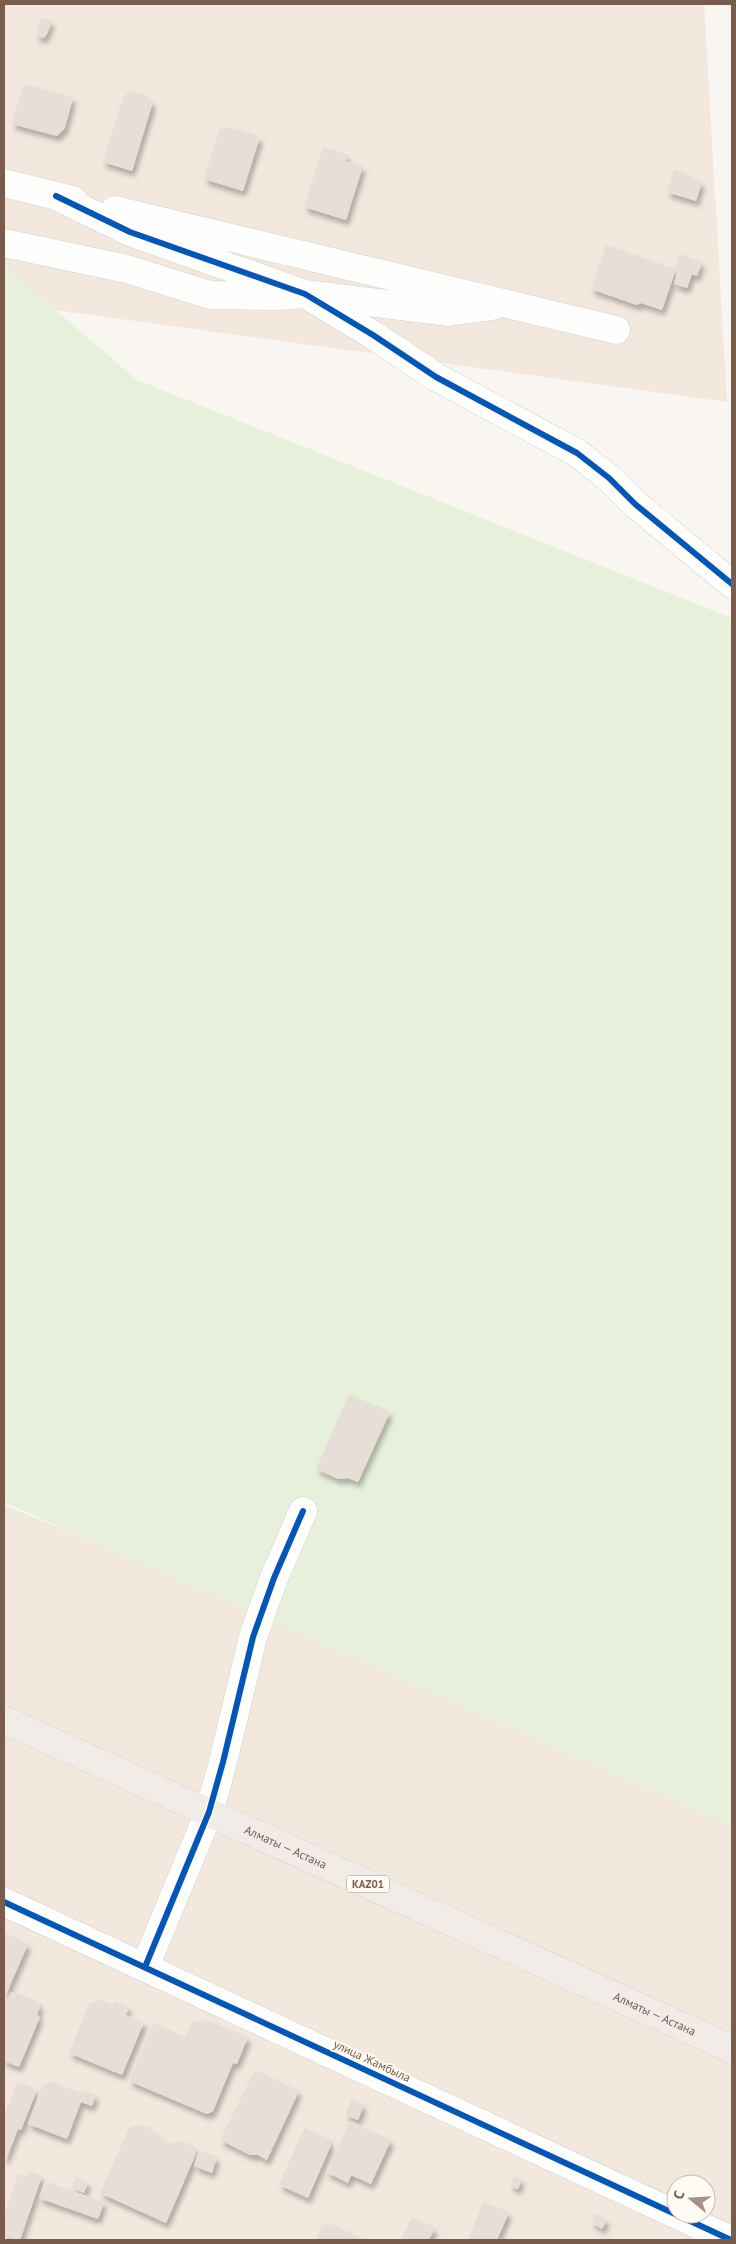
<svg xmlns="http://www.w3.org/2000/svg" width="736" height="2244" font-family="'PT Sans',sans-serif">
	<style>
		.residential { fill: #f2e8de; fill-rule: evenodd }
		.green { fill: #e7f0db }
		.building { fill: #e6ded7; filter: url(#shadow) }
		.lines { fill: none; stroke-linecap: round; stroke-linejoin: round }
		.minor-casing { stroke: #d7d1cb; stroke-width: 29 }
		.trunk-casing { stroke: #dad1cc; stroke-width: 29 }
		.minor { stroke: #fefefd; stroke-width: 28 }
		.trunk { stroke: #f2ece8; stroke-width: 28 }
		.cycleway-casing { stroke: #fffaf3; stroke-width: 9 }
		.cycleway { stroke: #0057b8; stroke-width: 6 }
		.labels { text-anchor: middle; stroke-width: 4; stroke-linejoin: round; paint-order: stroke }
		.shield { fill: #fffaf3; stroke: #a28b7f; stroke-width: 1 }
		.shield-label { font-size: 11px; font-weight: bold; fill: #7a5c4d }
		.street-label { font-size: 12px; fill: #7a5c4d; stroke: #fffaf3 }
	</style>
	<defs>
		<filter id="shadow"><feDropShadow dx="3" dy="5.5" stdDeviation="2.5" flood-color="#0004"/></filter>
	</defs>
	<rect width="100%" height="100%" fill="#f9f5f0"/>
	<path class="residential" d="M4 4H704L727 402 4 303Z
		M4 1505 732 1803V2240H4ZM676 2184H706V2214H676Z"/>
	<path class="green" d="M4 266 137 380 732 618V1826L4 1502Z"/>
	<path class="building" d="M41 18 52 21 47 34 44 38 36 36Z
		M28 85 73 97 65 128 57 136 12 124 22 88Z
		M131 91 142 94 153 102 132 171 103 162 123 97Z
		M230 127 260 137 243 191 204 179 219 130Z
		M323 147 348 155 346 161 363 166 346 220 304 207Z
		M674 169 690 175 689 178 702 182 696 201 667 192Z
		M606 245 676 269 662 310 641 303 637 305 591 289Z
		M680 254 702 262 697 276 692 274 687 288 674 284 678 269 675 268Z
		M349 1394 390 1412 358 1482 348 1478 338 1479 316 1469Z
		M4 1933 28 1944 5 1997 8 1999 11 1993 15 1992 38 2002 40 2007 37 2015 40 2017 19 2067 4 2061Z
		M101 2000 113 2005 115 2001 129 2007 126 2015 144 2022 122 2075 69 2053 90 2002Z
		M206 2020 248 2037 237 2064 233 2063 213 2111 207 2114 129 2081 154 2023 185 2037 192 2023Z
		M255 2070 299 2091 267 2160 258 2155H250L220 2140Z
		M50 2081 81 2093 82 2090 96 2095 92 2106 81 2102 67 2139 28 2124 42 2086Z
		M17 2082 37 2090 21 2130 18 2129 6 2160 4 2159V2117Z
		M352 2099 364 2105 358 2120 345 2115Z
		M350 2121 391 2140 371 2184 351 2175 348 2183 326 2172Z
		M138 2125 148 2127 168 2144 182 2141 194 2146 196 2150 195 2156 166 2223 100 2193 129 2128Z
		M304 2128 331 2140 329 2144 331 2145 308 2198 279 2185Z
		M199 2150 217 2157 212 2173 194 2166Z
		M29 2171 42 2176 20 2240H16L6 2236 7 2232 4 2231V2216L18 2174 27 2177Z
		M514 2176 522 2179 518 2189 510 2186Z
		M76 2177 88 2182 84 2193 72 2188Z
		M45 2181 104 2202 98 2219 39 2198Z
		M483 2202 509 2212 497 2240H468Z
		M596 2213 607 2220 602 2229 591 2222Z
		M412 2217 435 2228 429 2240H401Z
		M331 2224 366 2240H316L322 2225Z"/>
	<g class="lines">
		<g class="minor-casing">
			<path id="minor" d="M4 183 73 200
				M56 196 130 232 305 294 373 335 436 377 577 453 609 478 635 504 732 584
				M115 210 616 330
				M4 243 127 269 210 295 278 296 305 294 449 312 492 306
				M4 1902 731 2240
				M145 1967 209 1812 223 1762 253 1637 274 1578 303 1511"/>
		</g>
		<g class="trunk-casing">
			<g id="trunk">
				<path id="s1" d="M4 1720 732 2049"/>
			</g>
		</g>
		<use href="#minor" class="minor"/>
		<use href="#trunk" class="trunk"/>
		<g class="cycleway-casing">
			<path id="cycleway" d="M56 196 130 232 305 294 373 335 436 377 577 453 609 478 635 504 732 584
				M4 1902 731 2240
				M145 1967 209 1812 223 1762 253 1637 274 1578 303 1511"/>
		</g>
		<use href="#cycleway" class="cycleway"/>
	</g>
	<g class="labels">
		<rect class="shield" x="347" y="1875.5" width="42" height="17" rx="4"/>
		<g class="shield-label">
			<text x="368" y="1888">KАZ01</text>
		</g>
		<g class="street-label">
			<text dy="4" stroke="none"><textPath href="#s1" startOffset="309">Алматы — Астана</textPath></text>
			<text dy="4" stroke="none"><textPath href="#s1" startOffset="714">Алматы — Астана</textPath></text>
			<text transform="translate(372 2061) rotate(25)" y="4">улица Жамбыла</text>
		</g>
	</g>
	<rect width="736" height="2244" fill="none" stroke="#7a5c4d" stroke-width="10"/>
	<g transform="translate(691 2199) rotate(288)"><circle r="24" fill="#fffaf3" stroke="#cabbb1"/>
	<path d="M0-4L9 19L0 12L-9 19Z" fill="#a69286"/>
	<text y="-8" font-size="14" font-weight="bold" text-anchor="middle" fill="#7a5c4d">С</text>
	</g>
</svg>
